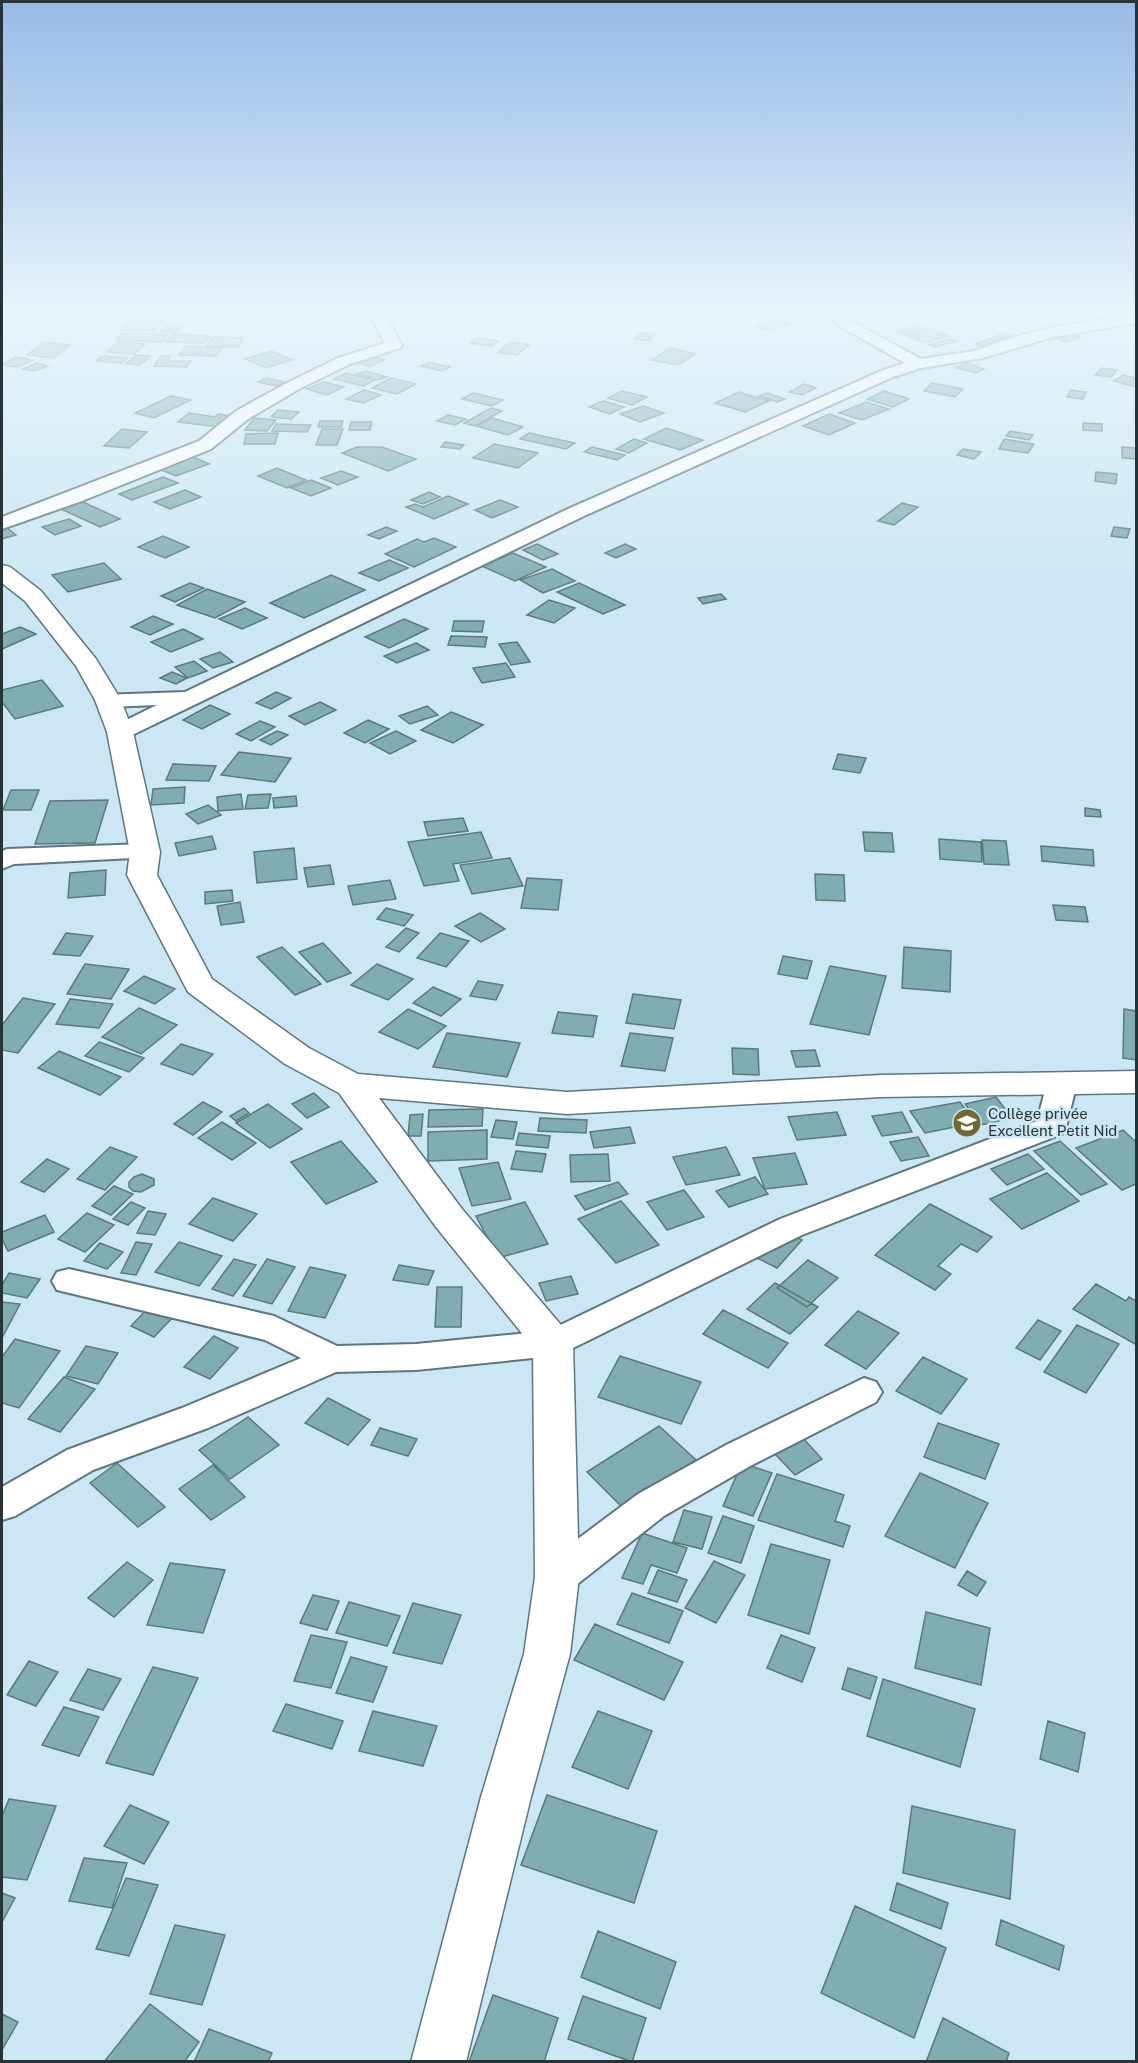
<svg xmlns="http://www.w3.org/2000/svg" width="1138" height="2063" font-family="'Public Sans',sans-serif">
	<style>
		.building { fill: #7fadb0; stroke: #5c797a; stroke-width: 1.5 }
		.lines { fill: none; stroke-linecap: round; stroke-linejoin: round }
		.street-casing { stroke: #5d7681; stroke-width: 4 }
		.secondary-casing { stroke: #5d7681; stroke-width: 3 }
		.street { fill: #fff; fill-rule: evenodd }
		.secondary { fill: #fff; fill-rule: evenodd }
		.labels { text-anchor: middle; stroke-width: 5; stroke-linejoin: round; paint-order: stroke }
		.poi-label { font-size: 15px; fill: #283337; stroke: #cbe7f3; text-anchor: start }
	</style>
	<rect width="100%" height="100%" fill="#cbe7f3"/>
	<path class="building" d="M923 309H970L980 313 959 320Z
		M775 318 791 323 772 331 756 326Z
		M129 320H162L155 331 122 330Z
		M166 324H183L178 332H161Z
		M916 325 927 329 906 335 895 332Z
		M932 329 949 336 925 343 908 336Z
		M122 333 167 335 162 342 116 340Z
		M641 333 654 334 649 341 635 339Z
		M1005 333 1017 337 987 348 975 344Z
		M1070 333 1080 337 1066 342 1056 338Z
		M172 334 210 336 205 343 166 342Z
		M213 337 243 338 238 347 207 346Z
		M477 338 498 341 492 346 470 343Z
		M949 339 956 341 936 347 929 345Z
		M44 342 70 345 53 358 27 355Z
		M119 342 145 344 134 354 107 352Z
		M510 342 529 345 517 355 498 352Z
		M186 346 222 348 216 356 179 355Z
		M670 348 696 354 678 365 652 360Z
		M271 351 292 360 266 368 245 359Z
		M136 355 150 356 140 365 126 364Z
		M102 356 127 358 122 363 96 361Z
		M161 356H170L167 361H191L187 367 154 366Z
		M16 357 33 360 18 367 2 365Z
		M375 357 385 360 369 367 359 363Z
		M429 362 450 367 442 371 421 366Z
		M37 363 48 366 34 371 23 369Z
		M966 363 984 369 976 373 957 368Z
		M1102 368 1117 370 1111 377 1095 375Z
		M366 371 387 377 378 380 357 374Z
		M346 373 375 380 363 386 334 379Z
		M1123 375 1136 378V387L1114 381Z
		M267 378 284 382 276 386 258 382Z
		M391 378 416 384 397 394 372 388Z
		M324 382 344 387 327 395 307 389Z
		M932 383 963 389 955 397 924 391Z
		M804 384 816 388 802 395 789 392Z
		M364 390 381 395 363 403 346 399Z
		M1071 390 1086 392 1083 399 1067 397Z
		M622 391 647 397 632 405 608 398Z
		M884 391 909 399 893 407 867 399Z
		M739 392 769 401 745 412 715 403Z
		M473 393 503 400 492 406 462 399Z
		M767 393 785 399 777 402 759 396Z
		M171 396 191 400 154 418 135 413Z
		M603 401 624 407 610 414 589 407Z
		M866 402 889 409 862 420 839 413Z
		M643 406 664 413 640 422 620 414Z
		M491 408 502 411 475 426 464 423Z
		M278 410 299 412 291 419 271 417Z
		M189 413 215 417 218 414 234 416 220 427 178 422Z
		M829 414 855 423 829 435 803 426Z
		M448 415 466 419 455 425 437 421Z
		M254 418 276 420 267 431 245 430Z
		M492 418 523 427 508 435 476 426Z
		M320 421H343L341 427H318Z
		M351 422H372L370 430H349Z
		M1083 423 1102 424V431L1083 430Z
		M276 424 311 425 307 432 272 431Z
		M666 428 703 440 681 450 644 439Z
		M122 429 147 432 129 448 104 446Z
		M322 429H343L337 445H316Z
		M1010 431 1033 435 1029 440 1006 436Z
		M278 433 275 444H244L246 434Z
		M529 433 575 443 566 449 520 439Z
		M634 439 647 443 629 453 616 449Z
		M1004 439 1034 444 1028 453 999 449Z
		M445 442 464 445 460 449 441 447Z
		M494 444 538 453 518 468 473 458Z
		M357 447H382L416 459 388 471 342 453Z
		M592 447 625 455 617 460 584 452Z
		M1122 447 1136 448V459L1122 458Z
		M963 449 981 452 974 459 957 455Z
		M193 457 209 464 176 476 159 469Z
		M277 468 306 480 287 488 258 476Z
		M341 471 358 477 338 485 321 478Z
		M1096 472 1117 474 1116 484 1095 481Z
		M163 477 178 483 132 500 119 494Z
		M311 480 331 488 311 496 291 488Z
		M185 490 201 497 170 509 154 502Z
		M429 492 440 497 423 504 411 500Z
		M448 496 468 504 434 519 406 507 415 504 423 507Z
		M500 500 518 507 492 518 475 510Z
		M81 501 120 519 100 527 61 509Z
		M902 503 918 507 894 525 878 521Z
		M69 519 81 526 55 535 42 527Z
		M6 527 16 535 2 539V528Z
		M386 527 397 531 379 539 368 535Z
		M1114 527 1130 529 1127 538 1111 536Z
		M163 536 189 547 165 558 138 547Z
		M434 538 456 547 414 567 385 554 417 539 424 542Z
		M537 544 558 554 543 560 523 550Z
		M625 544 636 549 616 558 605 553Z
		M513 553 546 567 515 581 482 566Z
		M389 560 408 568 379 581 359 573Z
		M104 563 121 579 68 592 52 575Z
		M552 569 575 581 543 593 520 580Z
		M331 575 365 590 304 618 270 603Z
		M190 583 204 588 175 602 161 596Z
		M579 583 625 605 603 614 557 592Z
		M207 589 245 602 215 618 177 605Z
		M721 594 726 599 703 604 698 598Z
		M549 600 575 608 554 623 527 615Z
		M245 608 267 618 242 629 219 619Z
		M153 616 173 624 150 635 131 627Z
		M404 619 428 629 389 648 365 637Z
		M454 621H484L482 632 452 631Z
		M20 627 36 634 2 649V634Z
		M183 629 203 639 171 652 151 642Z
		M451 636 487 637 485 647 448 645Z
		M517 642 530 662 511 665 499 644Z
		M416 643 429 650 397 663 384 656Z
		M220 652 233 662 213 668 200 659Z
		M194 661 207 671 188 678 175 667Z
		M506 663 515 677 482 683 473 668Z
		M172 672 187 678 176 684 160 678Z
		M42 680 63 706 15 719 2 702V690Z
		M276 692 291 698 271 709 256 703Z
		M320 702 336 710 305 725 289 716Z
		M210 705 230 714 202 729 183 720Z
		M427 706 438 715 410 724 399 716Z
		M451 712 483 725 453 743 421 730Z
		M368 720 389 729 365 743 344 733Z
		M260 721 275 727 251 741 236 734Z
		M277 731 288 735 271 745 260 740Z
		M396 731 416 741 390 754 370 743Z
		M239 752 291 758 275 782 221 775Z
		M838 754 866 758 860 773 833 769Z
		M173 764 216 766 209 781 166 780Z
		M185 787 184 803 151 805 153 789Z
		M11 790H39L31 810H3Z
		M241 794 243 809 218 811 217 797Z
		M271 794 268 808 245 809 248 795Z
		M296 796 297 806 274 808 273 798Z
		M108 800 95 843 35 844 50 801Z
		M208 805 221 815 198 824 186 814Z
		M1085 808 1100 810 1101 817 1085 816Z
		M463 818 468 831 428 836 424 822Z
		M481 832 492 858 453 864 459 881 424 886 408 842Z
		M863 832 892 833 894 852 865 851Z
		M212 836 216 849 179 856 175 843Z
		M939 839 981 842 982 862 940 859Z
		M982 840 1006 841 1009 865 984 864Z
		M1041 846 1093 850 1094 866 1042 861Z
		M294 848 297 879 257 883 254 852Z
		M510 858 523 886 472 894 460 865Z
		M330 865 334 884 308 887 304 868Z
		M106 870 105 895 68 898 70 873Z
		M815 874 844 875 845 901 816 900Z
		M527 878 562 880 558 910 521 908Z
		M390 880 396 899 353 905 348 886Z
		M232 890 233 901 205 904V892Z
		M240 902 244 922 221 925 217 906Z
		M1053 905 1085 907 1088 922 1056 920Z
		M386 908 413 915 404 926 377 919Z
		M480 913 505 929 481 942 455 926Z
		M406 928 419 933 399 952 386 947Z
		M66 933 93 936 80 956 53 954Z
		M440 933 469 941 446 967 417 958Z
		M323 943 351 973 327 982 299 952Z
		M282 947 321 984 295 995 257 957Z
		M904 947 951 951 950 992 902 988Z
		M783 956 812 961 807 979 778 974Z
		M85 964 129 969 111 999 67 994Z
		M377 964 413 979 388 1000 351 985Z
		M830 966 886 976 869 1035 810 1024Z
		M144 976 175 989 155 1004 124 991Z
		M478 981 503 985 496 1000 470 996Z
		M433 987 461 999 441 1016 413 1003Z
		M633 994 681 1000 674 1029 626 1023Z
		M23 998 55 1004 18 1053 2 1050V1025Z
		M70 999 113 1004 99 1028 56 1024Z
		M139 1008 177 1025 141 1054 102 1037Z
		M408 1009 446 1026 418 1049 379 1032Z
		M1124 1009 1136 1011V1060L1123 1058Z
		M558 1012 597 1016 593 1037 552 1033Z
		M447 1033 520 1043 507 1077 433 1067Z
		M630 1033 673 1038 665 1071 621 1066Z
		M99 1042 144 1058 129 1072 85 1056Z
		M181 1044 213 1054 193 1075 161 1064Z
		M732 1048 758 1049 759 1075 733 1074Z
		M815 1050 820 1066 796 1067 791 1051Z
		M59 1051 121 1077 100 1095 38 1068Z
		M314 1093 329 1107 307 1118 292 1104Z
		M996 1097 1012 1118 981 1125 965 1104Z
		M203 1102 222 1112 193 1135 174 1124Z
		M960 1102 975 1123 925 1133 910 1111Z
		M268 1104 302 1129 270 1148 236 1123Z
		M244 1108 249 1113 236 1121 230 1116Z
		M483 1109 482 1126 428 1127 429 1110Z
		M837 1112 846 1135 797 1140 788 1117Z
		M902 1112 912 1132 882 1136 872 1116Z
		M423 1114 421 1136H408L410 1115Z
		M540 1118 587 1120 586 1133 538 1131Z
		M496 1120 517 1122 513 1139 491 1137Z
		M222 1122 256 1143 232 1160 198 1138Z
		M630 1127 635 1143 594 1148 590 1132Z
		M487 1130V1159L428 1161V1132Z
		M1123 1130 1136 1142V1184L1122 1190 1076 1148Z
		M519 1133 550 1136 548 1148 516 1145Z
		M918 1137 929 1156 901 1161 890 1142Z
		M341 1141 377 1182 326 1204 291 1162Z
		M1060 1141 1107 1184 1081 1195 1034 1151Z
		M110 1147 137 1157 105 1190 77 1179Z
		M726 1147 740 1175 686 1185 673 1157Z
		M516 1151 546 1154 542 1172 511 1169Z
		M795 1153 807 1184 765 1189 753 1158Z
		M608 1154 610 1181 571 1182 570 1155Z
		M1028 1154 1044 1169 1007 1185 991 1169Z
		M47 1159 69 1169 44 1192 21 1182Z
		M498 1162 511 1199 472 1206 459 1168Z
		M1047 1173 1079 1201 1022 1229 990 1199Z
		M142 1174 154 1179V1185L141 1192 133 1191 129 1187V1182L134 1177Z
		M755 1177 768 1194 729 1207 716 1191Z
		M618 1182 628 1194 585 1210 575 1196Z
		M114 1186 133 1194 111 1215 92 1206Z
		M684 1190 704 1217 667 1230 647 1202Z
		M213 1198 257 1214 233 1241 189 1224Z
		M621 1201 659 1245 616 1263 578 1219Z
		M131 1202 145 1208 128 1225 113 1219Z
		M525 1202 548 1244 498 1258 476 1216Z
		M930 1204 992 1237 977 1252 961 1244 938 1266 951 1274 935 1290 875 1255Z
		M148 1211 166 1214 155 1235 137 1233Z
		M87 1213 114 1225 85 1252 58 1239Z
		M45 1215 54 1232 8 1251 2 1239V1232Z
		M782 1230 802 1240 777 1268 757 1258Z
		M136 1242 152 1244 136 1275 121 1273Z
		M179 1242 222 1256 199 1286 155 1272Z
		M100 1243 123 1252 107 1269 84 1261Z
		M234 1259 256 1265 233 1296 212 1289Z
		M267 1259 295 1267 272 1304 243 1296Z
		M808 1260 838 1278 807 1307 777 1288Z
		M399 1265 434 1271 428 1285 393 1280Z
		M310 1267 346 1275 325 1318 288 1311Z
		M9 1273 40 1279 27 1298 2 1293V1285Z
		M571 1276 578 1294 546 1301 539 1283Z
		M775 1283 818 1307 790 1334 747 1309Z
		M1096 1284 1126 1301 1129 1297 1136 1301V1342L1135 1344 1073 1309Z
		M437 1287H462L461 1327H435Z
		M2 1302 20 1304 2 1338Z
		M154 1302 178 1312 154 1337 131 1326Z
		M723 1310 788 1343 768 1368 703 1334Z
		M858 1311 899 1333 866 1369 825 1345Z
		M1038 1320 1061 1331 1040 1360 1016 1348Z
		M1077 1325 1119 1344 1086 1393 1044 1372Z
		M214 1336 238 1348 210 1379 184 1367Z
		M15 1339 60 1351 19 1408 2 1403V1357Z
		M86 1346 118 1353 98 1384 66 1376Z
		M620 1356 701 1382 681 1424 598 1397Z
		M923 1357 967 1379 941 1414 896 1391Z
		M64 1377 95 1389 60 1432 28 1419Z
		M328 1398 370 1420 348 1445 305 1423Z
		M248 1417 279 1445 230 1479 199 1450Z
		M938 1423 999 1444 985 1479 924 1457Z
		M659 1426 696 1460 623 1508 587 1472Z
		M380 1428 417 1439 408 1456 371 1445Z
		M802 1437 822 1459 795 1475 774 1453Z
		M117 1463 165 1507 138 1527 90 1483Z
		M742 1463 772 1473 753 1516 723 1506Z
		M213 1465 245 1497 211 1520 179 1489Z
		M920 1473 988 1503 955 1568 885 1536Z
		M777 1474 844 1495 835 1521 850 1526 843 1547 758 1520Z
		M684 1510 712 1517 702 1549 673 1542Z
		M723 1516 754 1526 741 1563 708 1553Z
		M642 1533 687 1548 677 1573 651 1565 643 1584 622 1578Z
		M771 1544 830 1560 809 1634 748 1615Z
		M714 1561 745 1575 716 1623 685 1608Z
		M127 1562 153 1580 114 1617 88 1598Z
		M170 1563 225 1570 203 1633 147 1625Z
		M658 1570 687 1580 677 1602 648 1593Z
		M967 1571 986 1582 977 1596 958 1585Z
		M632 1593 683 1611 669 1643 617 1624Z
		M313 1595 339 1601 327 1630 300 1623Z
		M349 1602 400 1616 387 1646 336 1633Z
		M413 1603 461 1615 442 1664 393 1653Z
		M926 1612 990 1628 981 1685 915 1668Z
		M595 1624 683 1662 664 1700 574 1660Z
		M311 1635 347 1642 331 1688 294 1681Z
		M781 1635 815 1648 802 1682 767 1668Z
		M351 1657 387 1667 373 1702 336 1693Z
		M29 1661 58 1672 36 1706 7 1695Z
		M153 1667 198 1678 153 1775 106 1763Z
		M848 1668 877 1677 870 1699 842 1689Z
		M88 1669 121 1679 103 1710 70 1700Z
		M883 1679 975 1709 960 1767 867 1736Z
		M286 1704 343 1721 332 1749 273 1731Z
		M64 1707 99 1717 79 1756 42 1745Z
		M373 1711 437 1726 423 1766 359 1751Z
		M598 1711 652 1731 628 1789 572 1767Z
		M1048 1721 1085 1733 1078 1772 1040 1759Z
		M547 1795 657 1831 634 1903 521 1865Z
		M9 1799 56 1806 27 1880 2 1877V1816Z
		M130 1805 169 1822 144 1864 104 1846Z
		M912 1806 1015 1830 1010 1899 903 1873Z
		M84 1858 127 1863 112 1908 69 1901Z
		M126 1878 158 1885 129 1956 96 1949Z
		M897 1883 948 1903 941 1929 890 1910Z
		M2 1893 15 1898 2 1922Z
		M855 1906 946 1948 914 2038 821 1993Z
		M1001 1920 1064 1946 1059 1970 996 1945Z
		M175 1925 225 1935 202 2005 150 1994Z
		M598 1931 676 1962 660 2009 581 1977Z
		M493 1995 558 2018 544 2062H469Z
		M583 1996 646 2018 632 2062 568 2039Z
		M150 2004 199 2042 184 2062H104Z
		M2 2014 18 2022 2 2050Z
		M943 2018 1009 2053 1006 2062H926Z
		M209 2029 272 2053 268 2062H194Z"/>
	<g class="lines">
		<g class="street-casing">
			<path id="street" d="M380 309H397L387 318 402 345 400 348 350 364 299 389 248 419 211 449 82 501 2 529V517L199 441 236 411 287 383 338 358 385 343 371 317Z
				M822 309H838L851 321 921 359 974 351 1004 340 1052 327 1136 314V323L1053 337 983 358 921 368 893 377 584 516 128 737 120 739 112 737 109 732 112 727 157 705 108 707 100 705 97 700 100 695 185 692 570 508 881 371 905 363 841 327Z
				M145 844 154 847 158 852 154 857 14 864 2 869V851L7 849Z
				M1062 1073 1072 1076 1077 1083 1066 1127 1062 1134 802 1235 565 1352 553 1356 416 1370 336 1372 208 1428 93 1470 15 1516 2 1520V1487L67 1450 182 1408 301 1358 265 1340 57 1290 52 1281 57 1272 69 1269 274 1316 337 1346 416 1344 548 1331 780 1219 1037 1121 1047 1083 1052 1076Z
				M864 1378 876 1382 882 1392 876 1402 752 1465 664 1516 571 1589 557 1593 543 1589 538 1577 543 1565 638 1494 726 1445Z"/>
		</g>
		<g class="secondary-casing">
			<path id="secondary" d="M2 565 10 567 41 591 96 659 121 700 133 732 160 852 157 875 212 979 309 1048 358 1074 567 1092 881 1075 1136 1071V1093L881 1097 567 1114 379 1098 462 1209 567 1332 573 1343 579 1577 570 1654 531 1797 466 2062H411L481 1797 524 1654 535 1577 533 1347 436 1227 339 1093 285 1064 188 992 127 875 130 852 107 732 95 700 76 666 25 601 2 583Z"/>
		</g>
		<use href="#street" class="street"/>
		<use href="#secondary" class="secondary"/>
	</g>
	<linearGradient id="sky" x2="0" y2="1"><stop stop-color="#97bae8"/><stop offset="0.52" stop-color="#e8f4fa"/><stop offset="1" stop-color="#e8f4fa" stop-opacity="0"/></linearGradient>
	<rect width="1138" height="598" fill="url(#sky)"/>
	<defs>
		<g id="school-disc" transform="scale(1.5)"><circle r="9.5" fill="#716835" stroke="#cbe7f3"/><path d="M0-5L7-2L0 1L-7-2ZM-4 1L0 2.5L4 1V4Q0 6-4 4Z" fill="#fff"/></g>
	</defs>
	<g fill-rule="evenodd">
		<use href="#school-disc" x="967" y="1123"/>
	</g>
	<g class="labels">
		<g class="poi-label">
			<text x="988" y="1119">Collège privée<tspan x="988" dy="17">Excellent Petit Nid</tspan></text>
		</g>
	</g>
	<rect width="1138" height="2063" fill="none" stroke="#283337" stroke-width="6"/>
</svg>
